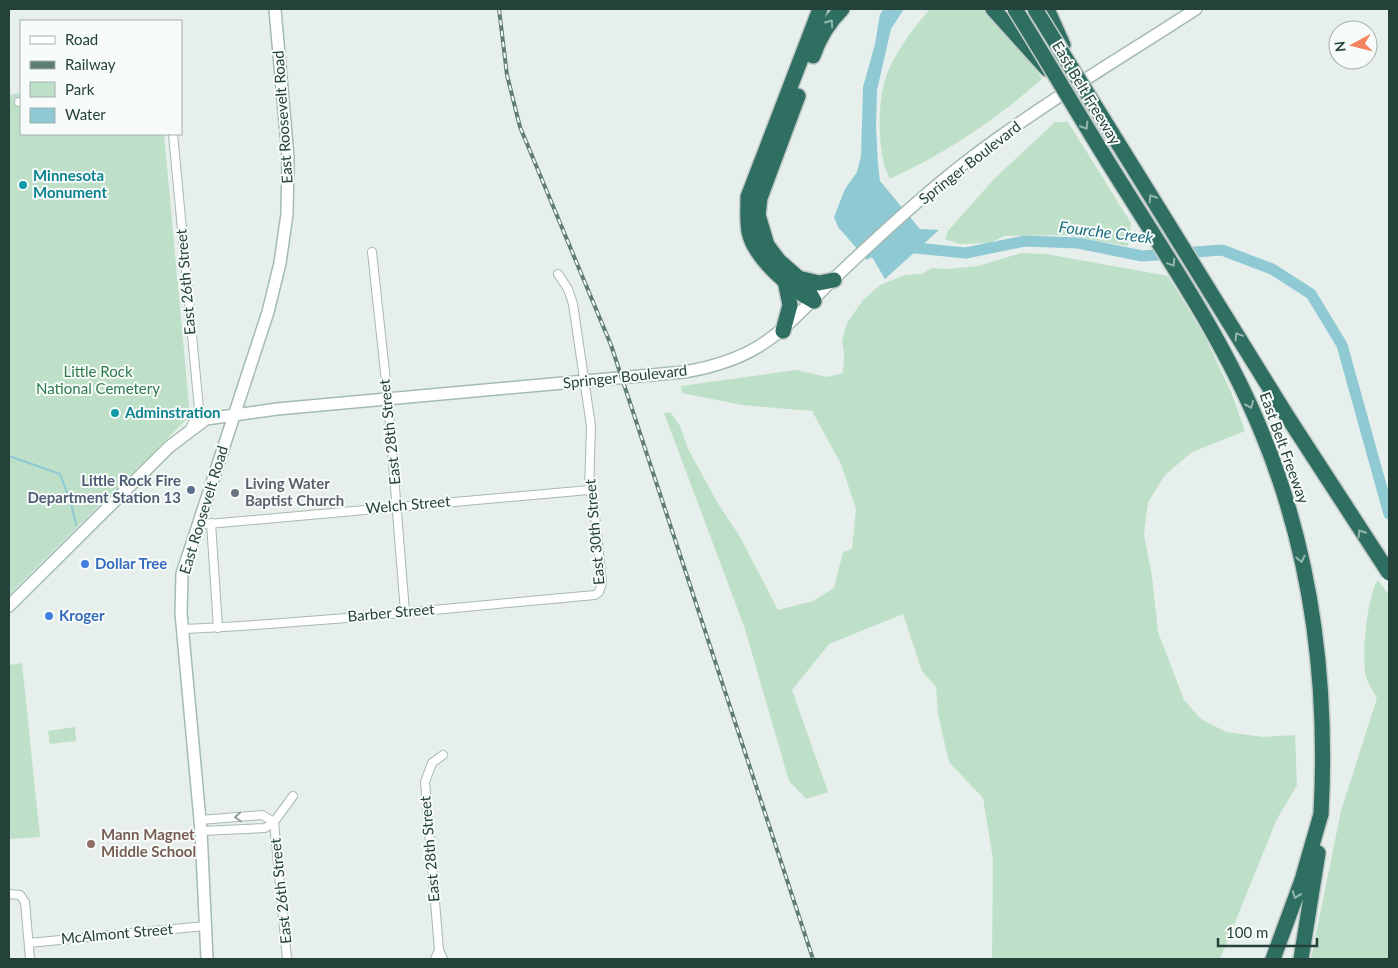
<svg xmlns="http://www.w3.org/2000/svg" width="1398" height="968" font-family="Lato,sans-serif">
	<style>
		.green { fill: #bfe0c8 }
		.water { fill: #8ec9d4 }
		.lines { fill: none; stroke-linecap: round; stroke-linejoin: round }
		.stream { stroke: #8ec9d4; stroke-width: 2 }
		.river { stroke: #8ec9d4; stroke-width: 11 }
		.minor-casing { stroke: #a8b8b2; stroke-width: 10 }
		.secondary-casing { stroke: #a4bbb3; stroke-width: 14 }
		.motorway-casing { stroke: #c2cac8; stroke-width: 18 }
		.minor { stroke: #fff; stroke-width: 8 }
		.secondary { stroke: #fff; stroke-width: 11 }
		.motorway { stroke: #2f6f62; stroke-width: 15 }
		.rail-casing { stroke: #5f7d75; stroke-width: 4 }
		.rail { stroke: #f7fbf9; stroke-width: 2; stroke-dasharray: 5.5; stroke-linecap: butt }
		.motorway-bridge-casing { stroke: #c2cac8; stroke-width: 18; stroke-linecap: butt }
		.motorway-bridge { stroke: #2f6f62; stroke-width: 15 }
		.oneway { stroke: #93b5ae }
		.oneway2 { stroke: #92a09c }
		.culture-dot { fill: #0f9aa8; stroke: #f7fbf9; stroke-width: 2 }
		.service-dot { fill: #5c6f8a; stroke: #f7fbf9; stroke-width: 2 }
		.worship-dot { fill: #6b7280; stroke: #f7fbf9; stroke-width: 2 }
		.shop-dot { fill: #3f7fe0; stroke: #f7fbf9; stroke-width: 2 }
		.education-dot { fill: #8d6e63; stroke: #f7fbf9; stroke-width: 2 }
		.labels { text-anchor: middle; stroke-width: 4; stroke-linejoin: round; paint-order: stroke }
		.street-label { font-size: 15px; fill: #24423a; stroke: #f7fbf9 }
		.culture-label { font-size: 15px; font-weight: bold; fill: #0d838f; stroke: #f7fbf9; text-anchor: start }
		.park-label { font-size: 15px; fill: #2d7a4b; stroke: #f7fbf9 }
		.service-label { font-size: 15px; font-weight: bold; fill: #4e5e75; stroke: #f7fbf9; text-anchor: end }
		.worship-label { font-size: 15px; font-weight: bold; fill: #5b616d; stroke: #f7fbf9; text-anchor: start }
		.shop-label { font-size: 15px; font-weight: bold; fill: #366cbe; stroke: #f7fbf9; text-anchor: start }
		.education-label { font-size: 15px; font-weight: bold; fill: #785e54; stroke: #f7fbf9; text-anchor: start }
		.water-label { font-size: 16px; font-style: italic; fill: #1c6f80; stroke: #f7fbf9 }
	</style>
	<rect width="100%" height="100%" fill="#e6efeb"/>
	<path class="green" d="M930 9C946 9 966 5 981 9 1004 15 1029 60 1042 79 993 122 949 151 890 179 877 157 877 102 886 77 893 56 915 25 930 9Z
		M21 93V134H164L190 416 9 595V95Z
		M1055 122H1068L1131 223 1128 246 1065 235 1004 236 990 243 959 244 945 239 948 231 993 180Z
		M1021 253 1046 254 1168 276 1205 337 1231 392 1245 431 1192 452 1165 475 1148 502 1144 535 1152 576 1158 632 1184 700 1201 719 1226 732 1263 737 1295 735 1297 785 1277 819 1220 959H992L993 859 983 798 949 762 938 714 936 687 922 671 903 614 829 644 792 690 828 792 806 799 789 781 745 629 664 413 670 412 680 426 688 449 719 505 740 537 778 610 813 601 834 588 843 552 852 549 856 509 841 464 812 411 742 405 682 393 681 386 796 370 827 377 843 373 844 353 842 341 847 323 863 300 880 285 905 275 922 274 932 268 948 269 978 266Z
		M1378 580 1389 595V959H1311L1341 811 1377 698C1373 691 1368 684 1366 677 1361 660 1367 594 1378 580Z
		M22 663 40 837 9 839V665Z
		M75 727 76 741 50 744 48 731Z"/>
	<path class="water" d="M884 9H904L891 29 877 90 876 126 878 164 880 181 920 229 939 230 885 279 872 257 867 260 838 227 834 217 845 189 857 172 861 156 863 87 875 44 880 14Z"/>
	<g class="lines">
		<path class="stream" d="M9 456 60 474 71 503 76 525"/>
		<path class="river" d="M905 247 966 253 1025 241 1078 243 1142 256 1222 250 1272 269 1311 294 1342 345 1389 514"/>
		<g class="minor-casing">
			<path id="minor" d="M19 102H21
				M173 134 199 409 190 429
				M372 252 388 400 405 612
				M211 523 218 628
				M197 525 589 490
				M183 629C320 623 458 607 595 595L599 592 602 582 593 497 589 490 591 426 573 304 568 289 558 274
				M443 755 432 763 425 782 439 950 443 959
				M200 820 262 815 274 822
				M274 822 287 959
				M201 831 265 828 274 822 293 796
				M9 894 20 895 25 902 30 959
				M29 943 205 926
				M435 959 439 950"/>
		</g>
		<g class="secondary-casing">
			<path id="secondary" d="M9 606 169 447 206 419 277 409 684 372C768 358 785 325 842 271 882 233 923 195 967 161 1039 106 1119 59 1196 9
				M207 959 201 831 181 613 182 574 268 312 280 263 287 214 288 157 275 9"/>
		</g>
		<g class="motorway-casing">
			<path id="motorway" d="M993 9 1047 69
				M1047 9 1063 45
				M813 56C819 38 829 22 842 9
				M798 96 760 198 758 215 767 245 779 261 804 283 814 301
				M798 278 819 283 834 280
				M814 301C791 289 755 259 749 232 747 220 748 209 748 197L820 9
				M783 331 790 305 785 281
				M1273 959 1302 880 1321 814
				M1301 959 1318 853"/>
		</g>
		<use href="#minor" class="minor"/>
		<use href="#secondary" class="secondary"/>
		<use href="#motorway" class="motorway"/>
		<g class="rail-casing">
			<path id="rail" d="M499 9 507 75 520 127 611 345 813 959"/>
		</g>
		<use href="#rail" class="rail"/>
		<g class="motorway-bridge-casing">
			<path id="motorway-bridge" d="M1015 9C1053 70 1089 133 1128 194 1177 272 1227 347 1262 433 1312 554 1328 684 1321 814
				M1035 9 1287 416 1389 573"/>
		</g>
		<use href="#motorway-bridge" class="motorway-bridge"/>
	</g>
	<defs><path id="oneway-chevron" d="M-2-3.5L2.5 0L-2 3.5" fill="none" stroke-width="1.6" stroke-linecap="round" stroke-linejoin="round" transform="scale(1.25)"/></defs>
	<g class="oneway">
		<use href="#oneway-chevron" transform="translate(830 23) rotate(-55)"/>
		<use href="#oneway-chevron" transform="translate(1085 126) rotate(58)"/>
		<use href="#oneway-chevron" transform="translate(1152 198) rotate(-122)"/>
		<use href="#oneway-chevron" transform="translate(1172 263) rotate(57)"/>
		<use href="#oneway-chevron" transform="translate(1238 336) rotate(-122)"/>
		<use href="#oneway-chevron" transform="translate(1250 405) rotate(66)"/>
		<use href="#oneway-chevron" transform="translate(1361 533) rotate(-122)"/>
		<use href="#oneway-chevron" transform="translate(1301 559) rotate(77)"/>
		<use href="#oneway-chevron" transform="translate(1296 895) rotate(110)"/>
	</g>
	<use class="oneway2" href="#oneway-chevron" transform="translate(238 817) rotate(176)"/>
	<g class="culture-dot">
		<circle cx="23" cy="185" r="5"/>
		<circle cx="115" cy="413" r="5"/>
	</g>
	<circle class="service-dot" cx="191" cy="490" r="5"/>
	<circle class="worship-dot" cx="235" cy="493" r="5"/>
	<g class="shop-dot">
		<circle cx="85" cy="564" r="5"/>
		<circle cx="49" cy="616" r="5"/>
	</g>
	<circle class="education-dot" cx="91" cy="844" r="5"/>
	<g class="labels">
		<g class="street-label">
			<text transform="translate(1086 93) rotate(59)" y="5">East Belt Freeway</text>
			<text transform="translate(283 117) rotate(-94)" y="5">East Roosevelt Road</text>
			<text transform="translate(970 163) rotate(-38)" y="5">Springer Boulevard</text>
			<text transform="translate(186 282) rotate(-95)" y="5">East 26th Street</text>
			<text transform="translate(625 377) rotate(-6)" y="5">Springer Boulevard</text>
			<text transform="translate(390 432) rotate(-96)" y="5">East 28th Street</text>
			<text transform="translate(1284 448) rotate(70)" y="5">East Belt Freeway</text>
			<text transform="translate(408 505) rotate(-5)" y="5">Welch Street</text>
			<text transform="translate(204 510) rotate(-73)" y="5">East Roosevelt Road</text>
			<text transform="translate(595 532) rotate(-95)" y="5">East 30th Street</text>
			<text transform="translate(391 613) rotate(-5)" y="5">Barber Street</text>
			<text transform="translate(430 849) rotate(-95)" y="5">East 28th Street</text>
			<text transform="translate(281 891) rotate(-96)" y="5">East 26th Street</text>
			<text transform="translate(117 934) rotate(-5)" y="5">McAlmont Street</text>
		</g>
		<g class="culture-label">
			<text x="33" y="181">Minnesota<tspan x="33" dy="17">Monument</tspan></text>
			<text x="125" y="418">Adminstration</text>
		</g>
		<g class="park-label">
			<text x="98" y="377">Little Rock<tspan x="98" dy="17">National Cemetery</tspan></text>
		</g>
		<g class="service-label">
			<text x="181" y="486">Little Rock Fire<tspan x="181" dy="17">Department Station 13</tspan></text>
		</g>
		<g class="worship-label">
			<text x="245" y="489">Living Water<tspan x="245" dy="17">Baptist Church</tspan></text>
		</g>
		<g class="shop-label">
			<text x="95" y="569">Dollar Tree</text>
			<text x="59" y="621">Kroger</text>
		</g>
		<g class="education-label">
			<text x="101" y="840">Mann Magnet<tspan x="101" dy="17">Middle School</tspan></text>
		</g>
		<g class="water-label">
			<text transform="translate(1106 232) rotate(7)" y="6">Fourche Creek</text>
		</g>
	</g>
	<rect width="1398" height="968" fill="none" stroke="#24423a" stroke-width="20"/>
	<rect x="20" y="20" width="162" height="115" fill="#f7fbf9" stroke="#a3b1ad"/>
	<rect x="30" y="36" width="25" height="8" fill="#ffffff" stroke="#a3b1ad"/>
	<text x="65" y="45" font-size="15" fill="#24423a">Road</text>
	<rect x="30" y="61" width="25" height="8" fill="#5f7d75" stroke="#a3b1ad"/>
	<text x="65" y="70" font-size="15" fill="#24423a">Railway</text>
	<rect x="30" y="82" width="25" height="15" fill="#bfe0c8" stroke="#a3b1ad"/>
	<text x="65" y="95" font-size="15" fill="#24423a">Park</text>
	<rect x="30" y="108" width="25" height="15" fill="#8ec9d4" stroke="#a3b1ad"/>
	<text x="65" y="120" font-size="15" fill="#24423a">Water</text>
	<g transform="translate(1353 45) rotate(263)"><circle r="24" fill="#f7fbf9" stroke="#a3b1ad"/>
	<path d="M0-4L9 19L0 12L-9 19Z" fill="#f4845f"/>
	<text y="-8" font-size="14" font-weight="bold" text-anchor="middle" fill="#24423a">N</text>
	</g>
	<path d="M1218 938v8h99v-8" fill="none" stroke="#24423a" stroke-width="2.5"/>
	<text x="1226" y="938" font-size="15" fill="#24423a" stroke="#f7fbf9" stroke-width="4" paint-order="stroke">100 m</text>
</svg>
